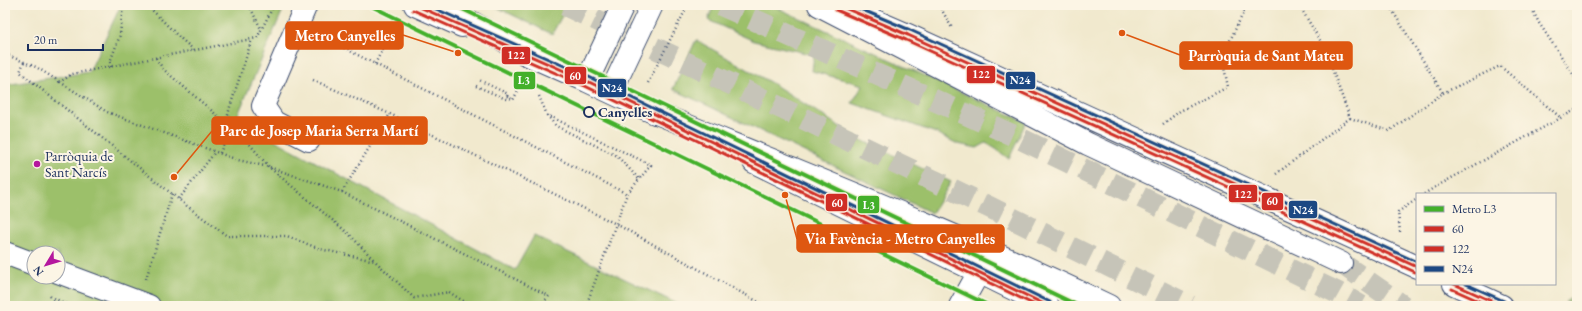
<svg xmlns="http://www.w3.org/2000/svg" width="1582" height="311" font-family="'EB Garamond',serif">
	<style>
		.green { fill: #9cc06a; stroke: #5c7864; fill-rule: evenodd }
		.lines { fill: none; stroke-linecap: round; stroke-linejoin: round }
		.highway-tunnel { stroke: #c6c4b8; stroke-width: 22; stroke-dasharray: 22 11; stroke-linecap: butt }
		.minor-casing { stroke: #3b4b6f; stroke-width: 24 }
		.highway-casing { stroke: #3b4b6f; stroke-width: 24 }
		.path { stroke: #3b4b6f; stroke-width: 2.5; stroke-dasharray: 1 3; stroke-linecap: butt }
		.minor { stroke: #fff; stroke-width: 22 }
		.highway { stroke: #fff; stroke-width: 22 }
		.bus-1-casing { stroke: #fcf5e5; stroke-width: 6 }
		.bus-2-casing { stroke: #fcf5e5; stroke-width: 6 }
		.bus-3-casing { stroke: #fcf5e5; stroke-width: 6 }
		.bus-1 { stroke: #d02e26; stroke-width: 3 }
		.bus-2 { stroke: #d02e26; stroke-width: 3 }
		.bus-3 { stroke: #1c4883; stroke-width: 3 }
		.metro-1-casing { stroke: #fcf5e5; stroke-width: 7 }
		.metro-1 { stroke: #43b02a; stroke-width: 4 }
		.stop-dot { fill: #fcf5e5; stroke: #1b2f5e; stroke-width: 2 }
		.poi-dot { fill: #b5179e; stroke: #fcf5e5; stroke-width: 1.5 }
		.labels { text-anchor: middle; stroke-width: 4; stroke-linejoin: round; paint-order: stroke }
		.stop-label { font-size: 14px; font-weight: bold; fill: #1b2f5e; stroke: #fcf5e5; text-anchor: start }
		.poi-label { font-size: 14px; fill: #1b2f5e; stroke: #fcf5e5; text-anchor: start }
		.leader { fill: none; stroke: #de5710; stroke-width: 1.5 }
		.callout-dot { fill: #de5710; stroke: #fcf5e5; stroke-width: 1.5 }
		.callout { fill: #de5710; stroke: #de5710; stroke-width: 1.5 }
		.callout-label { font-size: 15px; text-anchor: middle; font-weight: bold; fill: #fff }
		.line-badge { stroke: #fcf5e5; stroke-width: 1.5 }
		.badge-label { font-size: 11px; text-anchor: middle; font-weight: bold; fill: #fff }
	</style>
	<rect width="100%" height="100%" fill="#fcf5e5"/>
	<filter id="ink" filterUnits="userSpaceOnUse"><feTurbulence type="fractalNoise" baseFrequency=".025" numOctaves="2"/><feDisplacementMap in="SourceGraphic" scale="8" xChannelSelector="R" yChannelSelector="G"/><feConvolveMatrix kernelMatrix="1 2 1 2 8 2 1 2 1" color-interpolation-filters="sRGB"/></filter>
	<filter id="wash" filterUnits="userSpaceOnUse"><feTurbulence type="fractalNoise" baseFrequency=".012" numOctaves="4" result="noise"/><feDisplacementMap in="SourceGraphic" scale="16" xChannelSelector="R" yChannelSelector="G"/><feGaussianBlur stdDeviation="0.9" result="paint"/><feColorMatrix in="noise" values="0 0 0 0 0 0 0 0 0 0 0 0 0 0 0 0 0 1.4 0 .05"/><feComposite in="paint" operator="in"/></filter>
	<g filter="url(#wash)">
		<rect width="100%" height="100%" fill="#f1e9ce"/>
		<path class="green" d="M121 5H285L236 119 515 270 534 236 682 306H5V85L89 72ZM34 253H58V277H34Z
			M492 5H568L552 34Z
			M714 5H771L1026 122 1009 159 996 149 986 143 977 148 958 144 936 133 852 103 863 85 812 71 814 55 754 41 708 20Z
			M696 40 775 85 859 139 951 182 932 213 673 89Z
			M1577 294V306L1565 302Z"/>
	</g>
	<g filter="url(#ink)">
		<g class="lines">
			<path class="highway-tunnel" d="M565 5 989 207 1190 306
				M721 5 1017 137 1338 293 1361 306
				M1341 263 1403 306"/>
			<g class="minor-casing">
				<path id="minor" d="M306 5 263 106 274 122 309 140
					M415 5 462 26
					M841 6 908 35 1417 267
					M517 50 587 81 655 113
					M587 81 623 5
					M611 92 652 5
					M754 162 1048 306
					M5 253 34 264
					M58 272 149 306
					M1454 284 1502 306
					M960 306 979 272"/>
			</g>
			<g class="highway-casing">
				<path id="highway" d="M441 5 535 58
					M819 5 1088 144 1341 263
					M637 105C795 170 955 232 1109 306"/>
			</g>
			<path class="path" d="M147 5 179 37 194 50
				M249 5 261 29
				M274 5 257 38 72 74 60 82 107 112 238 160 269 167 342 192 549 296 540 306
				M939 5 952 28
				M1530 5 1539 23 1577 80
				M319 35 627 194
				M5 54 36 67 60 82
				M156 58 163 69 247 141 269 167 349 234 374 260
				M24 62 20 72 187 206 227 236H287L320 249 375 261 414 298 449 292 471 306
				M375 64 393 28
				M111 67 110 62 120 35 123 5
				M313 80 390 114 616 224 766 306
				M648 83 688 5
				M476 86 506 99 508 94 479 80
				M1443 93 1500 66 1561 118
				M507 96 513 100 520 87
				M539 96 547 115 651 165 627 194 586 306
				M547 115 556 126 617 156 639 179
				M1350 118 1389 131 1443 93 1389 5
				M226 123 230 107 252 39
				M1163 124 1180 111 1228 87 1222 57 1247 5
				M220 153 230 127
				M1276 174 1350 118 1324 47 1299 5
				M342 192 390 114
				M1424 194 1437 186 1577 109
				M179 199 215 152
				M1400 232 1398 212 1417 199
				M146 279 172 194
				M50 296 58 306
				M54 298 69 306"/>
			<use href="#minor" class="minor"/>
			<use href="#highway" class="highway"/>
			<g class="bus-1-casing">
				<path id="bus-1" d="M415 5 587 81 1048 306
					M838 5 908 35 1417 267
					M1454 284 1502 306"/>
			</g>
			<g class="bus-2-casing">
				<path id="bus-2" d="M413 10 585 86 1037 306
					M836 10 906 40 1415 272
					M1452 289 1490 306"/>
			</g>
			<g class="bus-3-casing">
				<path id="bus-3" d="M427 5 589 77 1050 302
					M851 5 910 30 1417 262
					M1466 284 1504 301"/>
			</g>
			<use href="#bus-1" class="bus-1"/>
			<use href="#bus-2" class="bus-2"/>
			<use href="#bus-3" class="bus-3"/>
			<g class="metro-1-casing">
				<path id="metro-1" d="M369 5 990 306
					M454 5 1079 306"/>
			</g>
			<use href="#metro-1" class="metro-1"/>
		</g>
	</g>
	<circle class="stop-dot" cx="589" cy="112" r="5"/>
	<circle class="poi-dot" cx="37" cy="164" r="4"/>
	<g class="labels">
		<g class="stop-label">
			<text x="598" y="117">Canyelles</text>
		</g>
		<g class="poi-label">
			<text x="45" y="161">Parròquia de<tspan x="45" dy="16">Sant Narcís</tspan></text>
		</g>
	</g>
	<path class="leader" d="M458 53L403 35M1122 33L1180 55M174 177L212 131M785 195L797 239"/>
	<g class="callout-dot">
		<circle cx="458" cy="53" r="4"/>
		<circle cx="1122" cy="33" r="4"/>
		<circle cx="174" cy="177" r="4"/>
		<circle cx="785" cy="195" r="4"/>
	</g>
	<g class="callout">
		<rect x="286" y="22" width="117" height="27" rx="4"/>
		<rect x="1180" y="42" width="172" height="27" rx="4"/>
		<rect x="212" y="117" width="215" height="27" rx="4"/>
		<rect x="797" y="225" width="207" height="27" rx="4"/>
	</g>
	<g class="callout-label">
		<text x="345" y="41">Metro Canyelles</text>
		<text x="1266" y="61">Parròquia de Sant Mateu</text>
		<text x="319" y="136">Parc de Josep Maria Serra Martí</text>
		<text x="900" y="244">Via Favència - Metro Canyelles</text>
	</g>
	<g class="line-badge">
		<rect x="501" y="46" width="30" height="19" rx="4" fill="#d02e26"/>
		<rect x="966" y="65" width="30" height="19" rx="4" fill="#d02e26"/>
		<rect x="564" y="66" width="23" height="19" rx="4" fill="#d02e26"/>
		<rect x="513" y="71" width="23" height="19" rx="4" fill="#43b02a"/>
		<rect x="1005" y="71" width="31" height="19" rx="4" fill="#1c4883"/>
		<rect x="597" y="78" width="30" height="20" rx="4" fill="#1c4883"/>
		<rect x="1228" y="184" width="30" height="19" rx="4" fill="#d02e26"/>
		<rect x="1261" y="192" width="23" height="19" rx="4" fill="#d02e26"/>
		<rect x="825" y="193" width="23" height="19" rx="4" fill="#d02e26"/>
		<rect x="857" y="195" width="23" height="19" rx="4" fill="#43b02a"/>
		<rect x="1288" y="200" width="30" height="19" rx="4" fill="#1c4883"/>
	</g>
	<g class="badge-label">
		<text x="516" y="59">122</text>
		<text x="981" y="78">122</text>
		<text x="575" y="80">60</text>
		<text x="524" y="84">L3</text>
		<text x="1020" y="84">N24</text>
		<text x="612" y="92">N24</text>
		<text x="1243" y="198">122</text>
		<text x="1272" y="205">60</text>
		<text x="837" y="207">60</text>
		<text x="869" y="209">L3</text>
		<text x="1303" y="214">N24</text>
	</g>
	<rect width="1582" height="311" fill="none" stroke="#fcf5e5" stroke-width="20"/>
	<rect x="1416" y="193" width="140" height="92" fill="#fcf5e5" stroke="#a2a6af"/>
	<rect x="1424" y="206" width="20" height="6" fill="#43b02a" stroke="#a2a6af"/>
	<text x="1452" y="213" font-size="12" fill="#1b2f5e">Metro L3</text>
	<rect x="1424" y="226" width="20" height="6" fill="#d02e26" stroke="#a2a6af"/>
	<text x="1452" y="233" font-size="12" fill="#1b2f5e">60</text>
	<rect x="1424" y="246" width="20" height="6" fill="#d02e26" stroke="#a2a6af"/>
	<text x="1452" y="253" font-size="12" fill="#1b2f5e">122</text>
	<rect x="1424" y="266" width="20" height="6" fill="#1c4883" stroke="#a2a6af"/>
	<text x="1452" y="273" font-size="12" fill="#1b2f5e">N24</text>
	<g transform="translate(46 265) rotate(232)"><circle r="19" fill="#fcf5e5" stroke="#a2a6af"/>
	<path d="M0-3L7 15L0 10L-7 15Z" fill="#b5179e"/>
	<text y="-6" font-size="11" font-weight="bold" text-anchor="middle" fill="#1b2f5e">N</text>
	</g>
	<path d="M28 44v6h75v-6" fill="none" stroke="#1b2f5e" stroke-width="2"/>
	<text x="34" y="44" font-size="12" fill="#1b2f5e" stroke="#fcf5e5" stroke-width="3" paint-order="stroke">20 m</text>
</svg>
